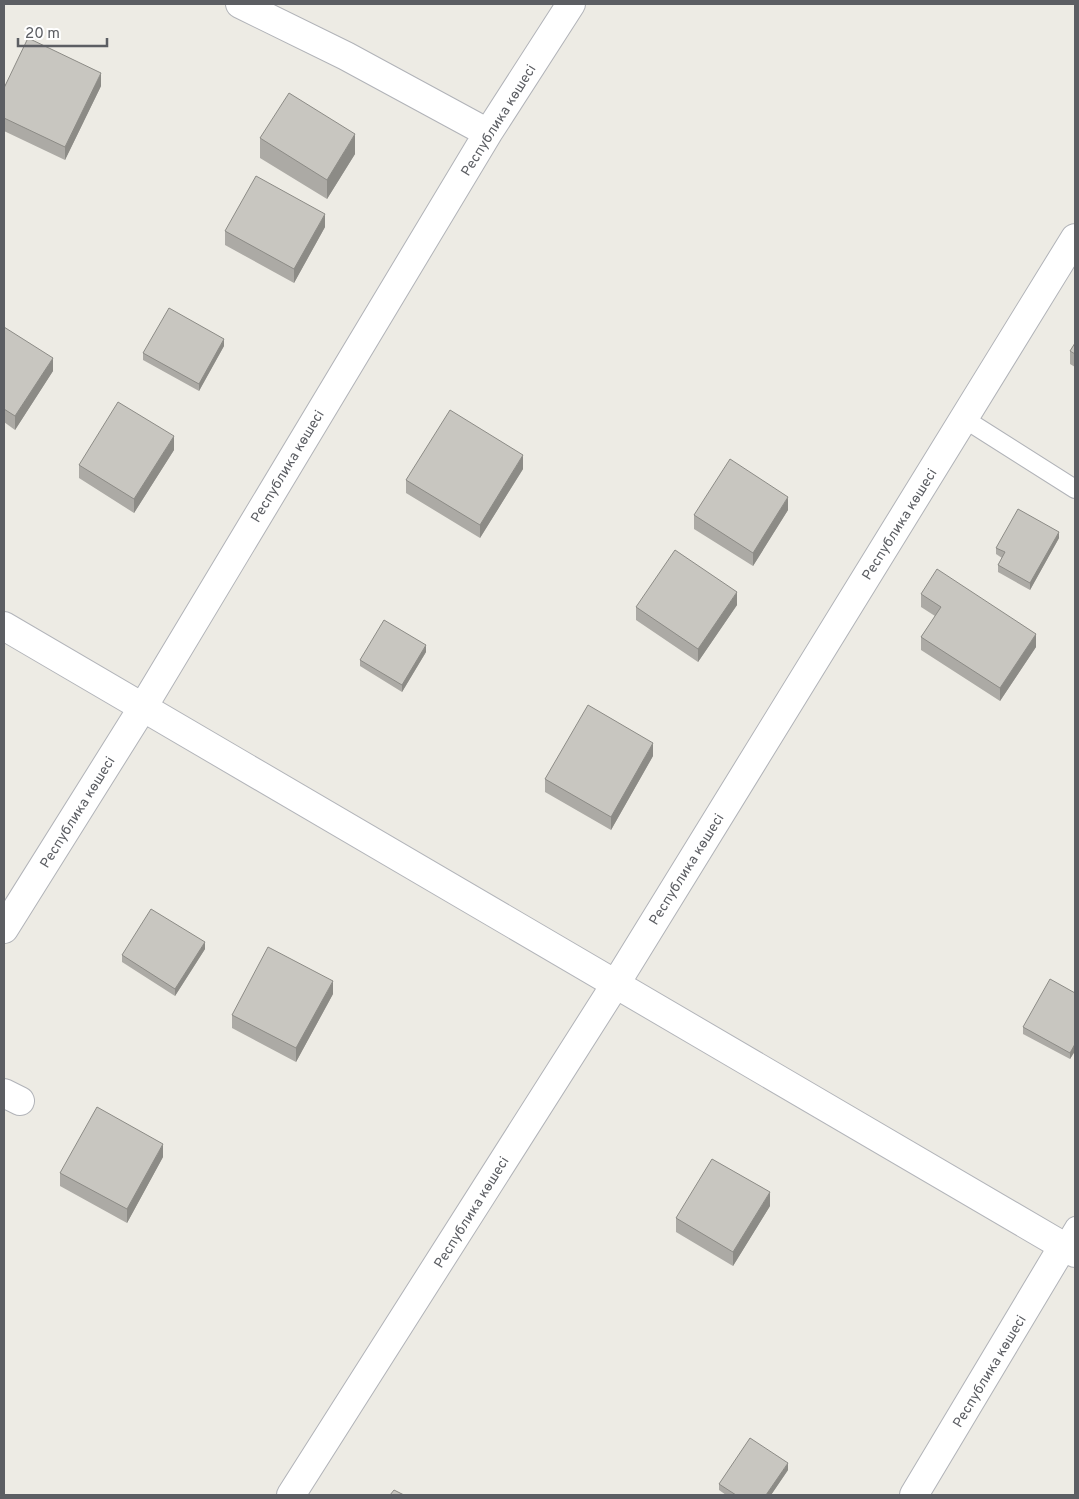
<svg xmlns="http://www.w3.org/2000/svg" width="1079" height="1499" font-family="Overpass,sans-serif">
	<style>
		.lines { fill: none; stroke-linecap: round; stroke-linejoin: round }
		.lane-casing { stroke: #b1b3b8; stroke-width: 20 }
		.street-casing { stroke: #b1b3b8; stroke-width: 30 }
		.secondary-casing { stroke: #b3b5ba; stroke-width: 30 }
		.lane { stroke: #fff; stroke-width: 18 }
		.street { stroke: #fff; stroke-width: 28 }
		.secondary { stroke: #fff; stroke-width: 28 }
		.wall { fill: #acaaa5 }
		.shaded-wall { fill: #8c8b86 }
		.building { fill: #c8c6c0; stroke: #8c8b86 }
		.labels { text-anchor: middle; stroke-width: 4; stroke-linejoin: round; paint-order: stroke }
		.street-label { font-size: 14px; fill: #5c5e63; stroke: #fff }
	</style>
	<rect width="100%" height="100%" fill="#edebe4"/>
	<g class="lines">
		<g class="lane-casing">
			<path id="lane" d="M963 418 1075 489
				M1063 1246 1075 1226"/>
		</g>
		<g class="street-casing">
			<path id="street" d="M240 4 346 56 488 133
				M4 929 143 707 488 133 571 4
				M4 1093 20 1101
				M291 1495 615 985 1075 238
				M914 1495 1063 1246"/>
		</g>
		<g class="secondary-casing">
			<path id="secondary" d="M4 626 1075 1253"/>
		</g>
		<use href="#lane" class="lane"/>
		<use href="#street" class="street"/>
		<use href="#secondary" class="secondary"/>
	</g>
	<path class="wall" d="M101 86 65 160 4 131V88Z
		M260 138 355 154 327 199 260 158Z
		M325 227 294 283 225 245V231Z
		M4 327 53 371 15 430 4 422Z
		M1075 343V367L1070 364V351Z
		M224 346 199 391 143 360V353Z
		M174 450 134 513 79 478V465Z
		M523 469 480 538 406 493V480Z
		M788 510 753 566 694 529V515Z
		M1059 538 1030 590 998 572V565L1002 558 996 554V548Z
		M921 594 1036 647 1000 701 921 650V637L935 616 921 607Z
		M737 605 698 662 636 620V607Z
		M426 652 402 692 360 666V660Z
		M653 756 611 830 545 792V779Z
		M205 949 175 996 122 962V955Z
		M1075 993V1051L1070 1059 1023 1034V1027Z
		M333 994 296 1062 232 1028V1015Z
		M163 1157 127 1223 60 1186V1173Z
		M770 1206 733 1266 676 1232V1218Z
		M788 1470 771 1495H726L719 1490V1484Z"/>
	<path class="shaded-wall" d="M101 73V86L65 160V147Z
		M355 134V154L327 199V180Z
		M325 214V227L294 283V269Z
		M224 339V346L199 391V384Z
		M53 358V371L15 430V416Z
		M174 436V450L134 513V499Z
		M523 455V469L480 538V525Z
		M788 497V510L753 566V553Z
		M1059 532V538L1030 590V583Z
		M737 592V605L698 662V649Z
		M1036 634V647L1000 701V688Z
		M426 645V652L402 692V685Z
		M653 743V756L611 830V817Z
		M205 942V949L175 996V989Z
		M333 981V994L296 1062V1048Z
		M1075 1044V1051L1070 1059V1053Z
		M163 1144V1157L127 1223V1209Z
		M770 1192V1206L733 1266V1252Z
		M788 1463V1470L771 1495H766Z"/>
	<path class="building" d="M28 38 101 73 65 147 4 118V88Z
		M289 93 355 134 327 180 260 138Z
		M256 176 325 214 294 269 225 231Z
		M169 308 224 339 199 384 143 353Z
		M4 327 53 358 15 416 4 409Z
		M1075 343V354L1070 351Z
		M118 402 174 436 134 499 79 465Z
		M450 410 523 455 480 525 406 480Z
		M730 459 788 497 753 553 694 515Z
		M1018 509 1059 532 1030 583 998 565 1005 552 996 548Z
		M675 550 737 592 698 649 636 607Z
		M937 569 1036 634 1000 688 921 637 941 607 921 594Z
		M384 620 426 645 402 685 360 660Z
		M588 705 653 743 611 817 545 779Z
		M151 909 205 942 175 989 122 955Z
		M268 947 333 981 296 1048 232 1015Z
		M1050 979 1075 993V1044L1070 1053 1023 1027Z
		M97 1107 163 1144 127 1209 60 1173Z
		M712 1159 770 1192 733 1252 676 1218Z
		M750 1438 788 1463 766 1495H736L719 1484Z
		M394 1490 404 1495H390Z"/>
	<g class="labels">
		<g class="street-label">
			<text transform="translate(498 120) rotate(-58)" y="5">Республика көшесі</text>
			<text transform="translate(287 466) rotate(-59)" y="5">Республика көшесі</text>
			<text transform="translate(899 524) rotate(-58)" y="5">Республика көшесі</text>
			<text transform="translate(77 812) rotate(-58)" y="5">Республика көшесі</text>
			<text transform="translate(686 869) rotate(-58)" y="5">Республика көшесі</text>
			<text transform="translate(471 1212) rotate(-58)" y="5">Республика көшесі</text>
			<text transform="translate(989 1371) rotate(-59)" y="5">Республика көшесі</text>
		</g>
	</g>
	<rect width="1079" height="1499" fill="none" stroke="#5c5e63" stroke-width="10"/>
	<path d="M18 38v8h89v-8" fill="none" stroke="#5c5e63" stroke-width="2.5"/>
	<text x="25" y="38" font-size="15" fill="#5c5e63" stroke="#ffffff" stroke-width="4" paint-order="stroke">20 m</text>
</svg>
